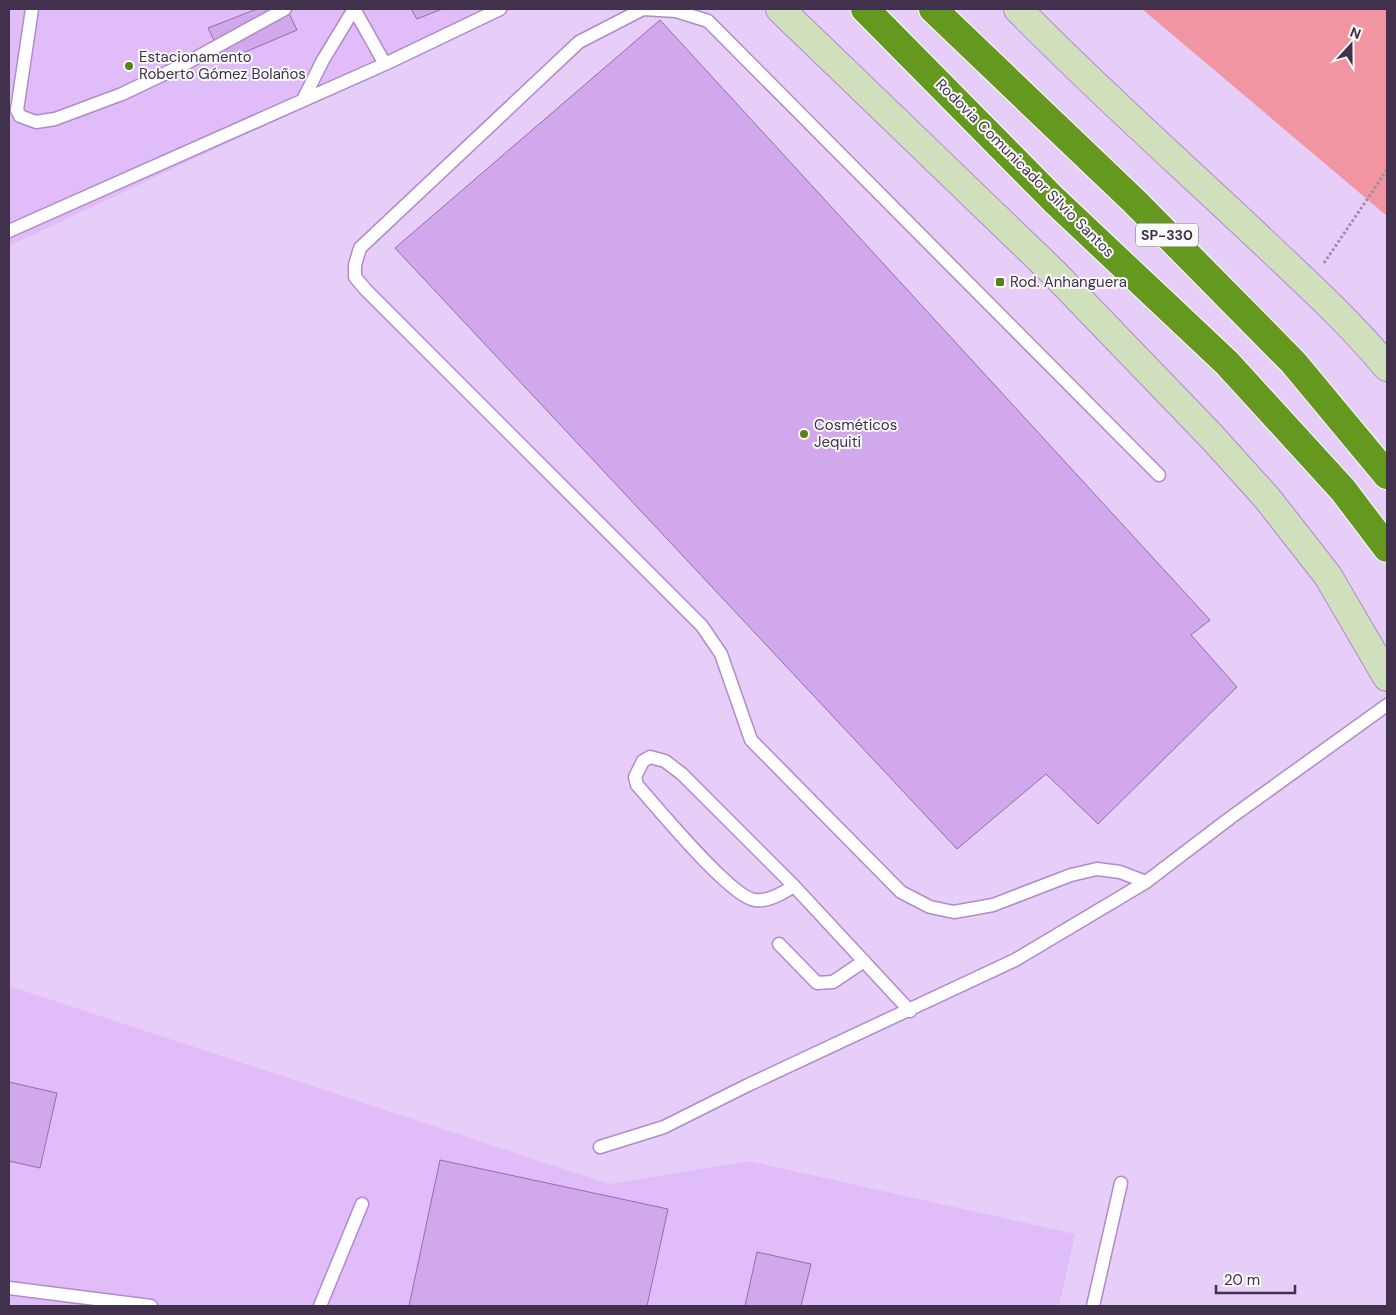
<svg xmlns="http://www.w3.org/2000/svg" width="1396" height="1315" font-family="'DM Sans',sans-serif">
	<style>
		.built { fill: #e0bcf9 }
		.green { fill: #f095a1 }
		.building { fill: #d0a8eb; stroke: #936dad }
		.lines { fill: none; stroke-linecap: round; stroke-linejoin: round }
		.service-casing { stroke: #b18acc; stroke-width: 15 }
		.secondary-casing { stroke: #b18acc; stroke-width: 30 }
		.motorway-casing { stroke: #fff; stroke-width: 30 }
		.path { stroke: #9f8aae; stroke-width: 3; stroke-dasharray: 2.5 2.5; stroke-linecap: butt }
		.service { stroke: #fff; stroke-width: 12 }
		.secondary { stroke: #d0e0bc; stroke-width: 28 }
		.motorway { stroke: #64981e; stroke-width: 28 }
		.poi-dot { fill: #568517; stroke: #fafafa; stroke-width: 2 }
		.labels { text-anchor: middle; stroke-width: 4; stroke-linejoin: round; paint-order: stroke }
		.shield { fill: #fafafa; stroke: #786d80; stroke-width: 1 }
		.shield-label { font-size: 14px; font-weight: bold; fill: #41314c }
		.poi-label { font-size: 15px; fill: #41314c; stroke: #fafafa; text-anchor: start }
		.street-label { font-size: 15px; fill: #41314c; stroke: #fafafa }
	</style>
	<rect width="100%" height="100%" fill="#e6cef8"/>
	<path class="built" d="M9 9H513L9 246Z
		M9 986 609 1184 749 1161 1075 1234 1059 1306H9Z"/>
	<path class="green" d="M1142 9H1387V216Z"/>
	<path class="building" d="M257 9H287L297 30 224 61 208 28Z
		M411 9H442L417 19Z
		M660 20 1210 620 1191 635 1237 687 1098 824 1046 774 957 849 395 248Z
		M9 1082 57 1093 40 1168 9 1161Z
		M440 1160 668 1209 647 1306H409Z
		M757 1252 811 1264 801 1306H745Z"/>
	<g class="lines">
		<g class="service-casing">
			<path id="service" d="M32 9 17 110 20 116 36 122 55 119 122 94 183 65 285 9
				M354 9 385 64
				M304 98 323 60 354 9
				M9 231 385 64 500 9
				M1146 882 1120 872 1097 869 1071 875 993 905 954 912 930 907 901 892 751 740 721 654 702 626 366 290 355 277V265L360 248 579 42 643 9 676 11 708 21 1159 475
				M794 886C783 893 768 902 755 900 731 898 657 807 637 785L635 777 643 761 650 757 665 761 682 774 794 886 910 1011
				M779 944 817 983 833 982 864 961
				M600 1147 664 1127 748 1085 1015 960 1146 882 1230 818 1387 705
				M9 1288 151 1306
				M320 1306 362 1204
				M1093 1306 1121 1183"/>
		</g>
		<g class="secondary-casing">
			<path id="secondary" d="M780 9 1053 272 1212 437 1267 498 1328 576 1387 677
				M1018 9C1101 94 1190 172 1276 254 1314 290 1354 327 1387 367"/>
		</g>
		<g class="motorway-casing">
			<path id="motorway" d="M865 9 1054 200 1227 363 1343 490 1387 548
				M933 9 1134 201 1293 362 1387 475"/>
		</g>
		<path class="path" d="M1324 263 1387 170"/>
		<use href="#service" class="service"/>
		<use href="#secondary" class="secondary"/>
		<use href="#motorway" class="motorway"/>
	</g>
	<g class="poi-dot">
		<circle cx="129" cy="66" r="5"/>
		<rect x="995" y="277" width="10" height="10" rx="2.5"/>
		<circle cx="804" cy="434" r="5"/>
	</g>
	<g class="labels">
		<rect class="shield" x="1136" y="223.5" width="62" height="23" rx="4"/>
		<g class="shield-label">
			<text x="1167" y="240">SP-330</text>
		</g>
		<g class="poi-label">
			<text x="139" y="62">Estacionamento<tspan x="139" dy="17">Roberto Gómez Bolaños</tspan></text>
			<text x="1010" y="287">Rod. Anhanguera</text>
			<text x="814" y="430">Cosméticos<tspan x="814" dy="17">Jequiti</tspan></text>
		</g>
		<g class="street-label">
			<text transform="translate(1025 168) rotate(45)" y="5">Rodovia Comunicador Silvio Santos</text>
		</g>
	</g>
	<rect width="1396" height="1315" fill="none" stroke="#41314c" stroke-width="20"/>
	<g transform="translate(1351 45) rotate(21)" stroke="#fafafa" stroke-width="4" paint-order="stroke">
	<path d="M0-4L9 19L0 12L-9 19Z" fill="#41314c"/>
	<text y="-8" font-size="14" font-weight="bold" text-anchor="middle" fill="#41314c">N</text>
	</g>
	<path d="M1216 1285v8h79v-8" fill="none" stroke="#41314c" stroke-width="2.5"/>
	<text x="1224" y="1285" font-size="15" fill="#41314c" stroke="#fafafa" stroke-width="4" paint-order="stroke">20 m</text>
</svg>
